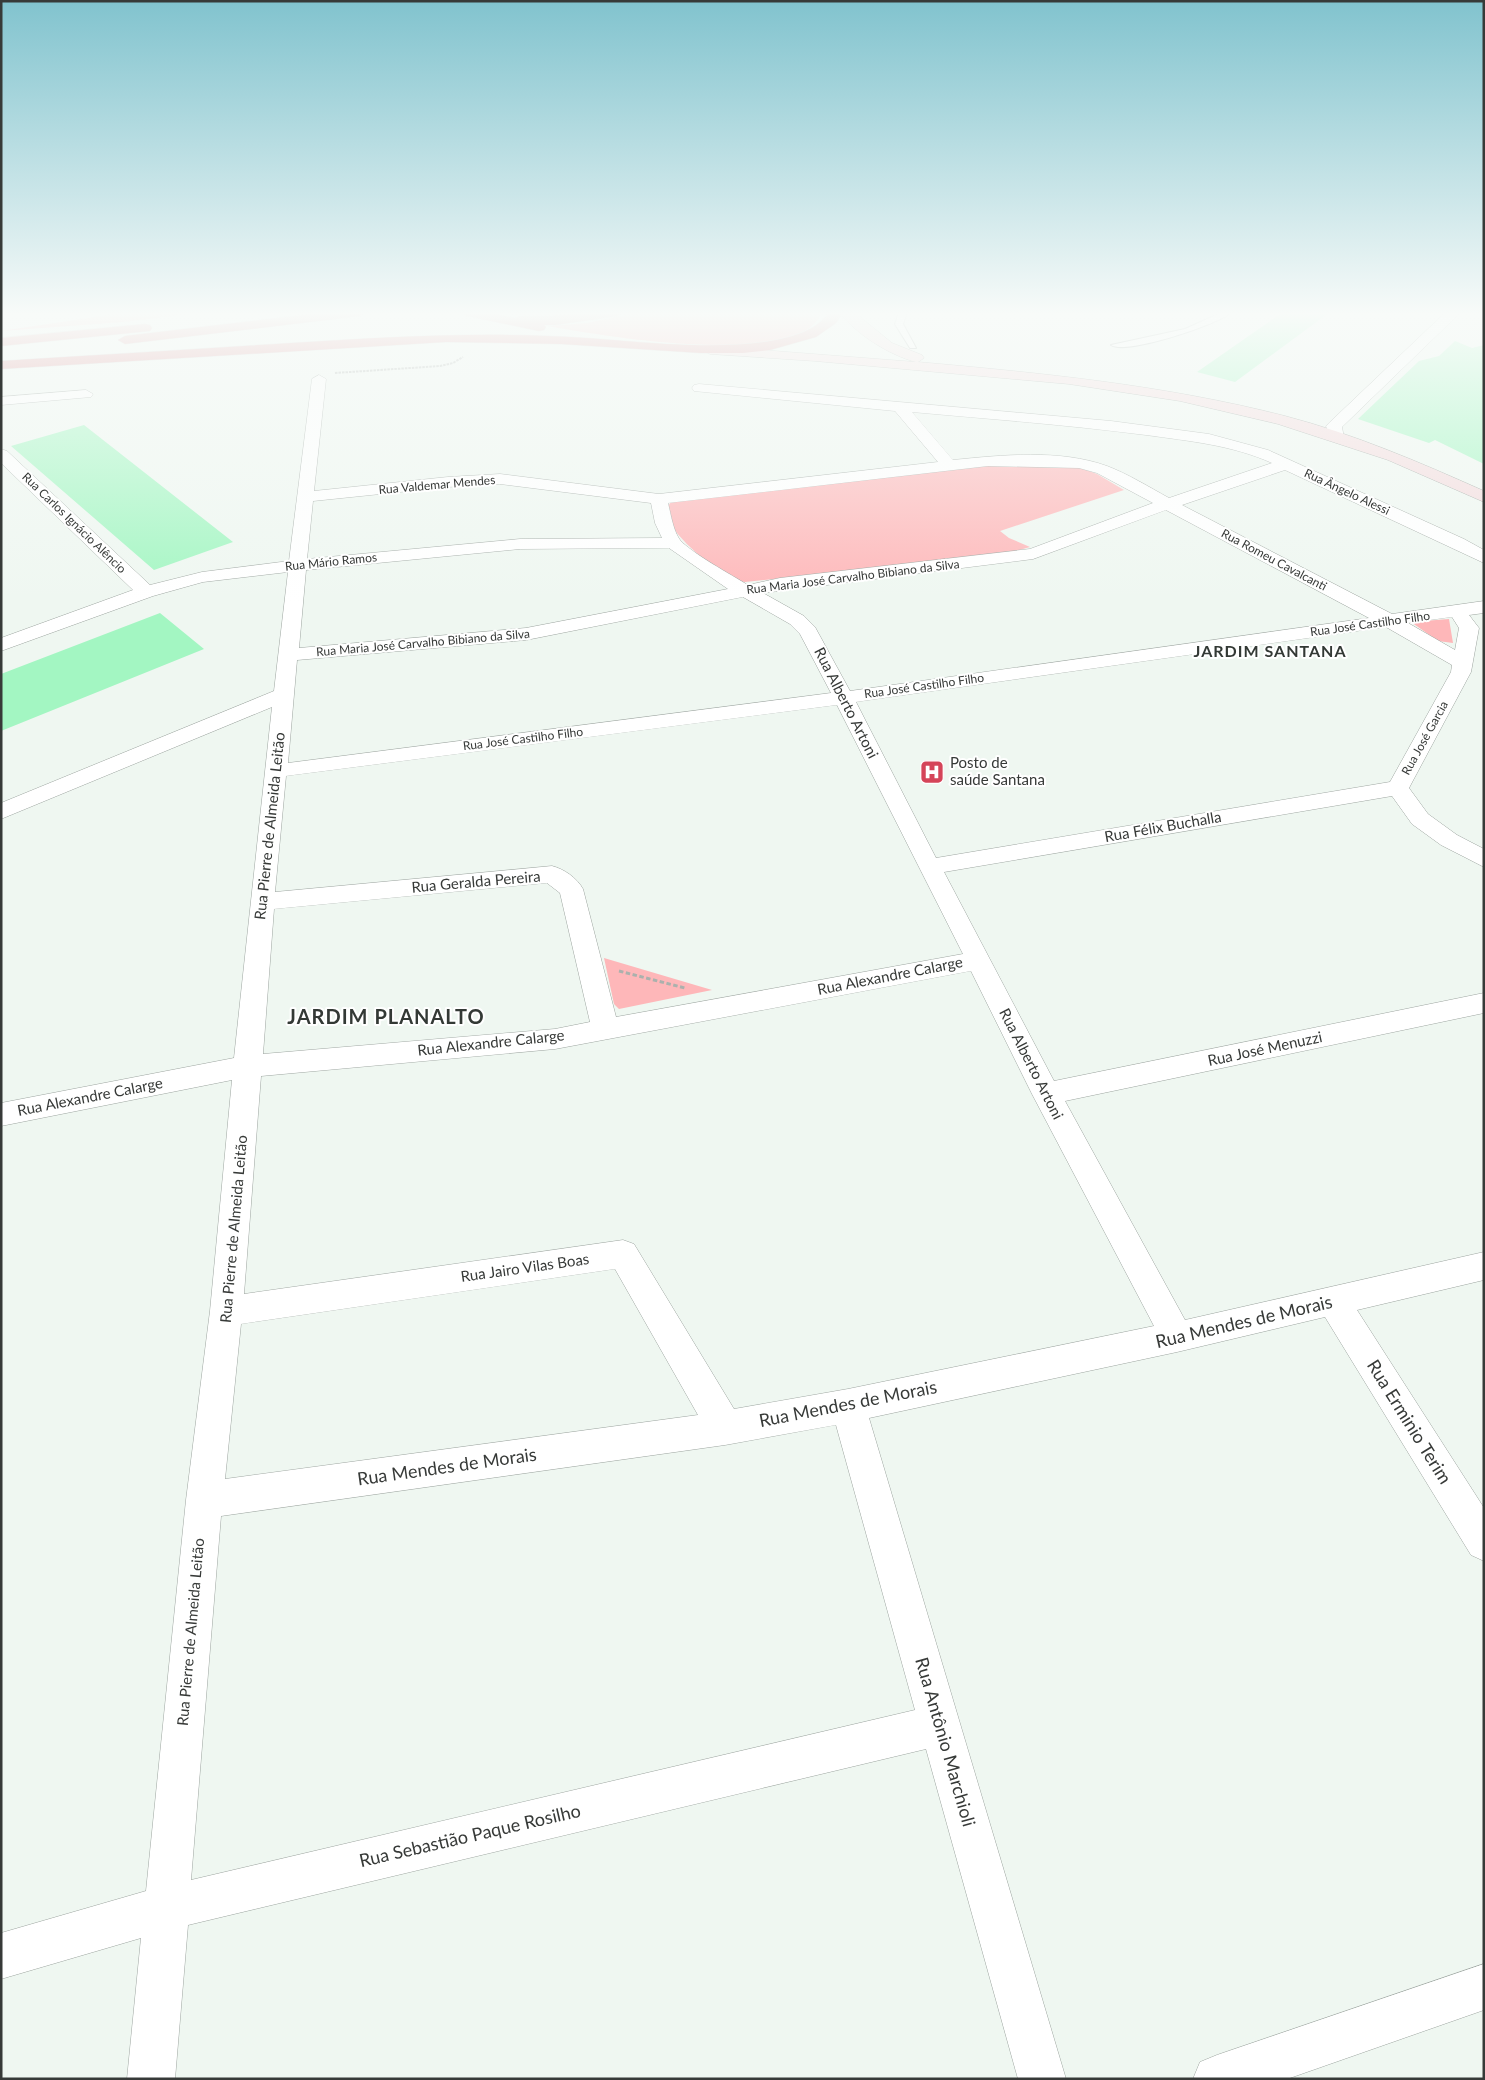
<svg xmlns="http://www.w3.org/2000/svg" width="1485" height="2080" font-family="Lato,sans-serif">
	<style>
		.green { fill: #feb7b9 }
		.building { fill: #a3f6c2 }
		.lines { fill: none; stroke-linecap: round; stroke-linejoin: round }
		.lane-casing { stroke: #9da5a0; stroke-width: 2 }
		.street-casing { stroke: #9da5a0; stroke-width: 1 }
		.secondary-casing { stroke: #9da5a0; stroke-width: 1 }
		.highway-casing { stroke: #d3d4d3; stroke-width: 1 }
		.path-far1 { stroke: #abb1ad; stroke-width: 2; stroke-dasharray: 2.5 1; stroke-linecap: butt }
		.path { stroke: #abb1ad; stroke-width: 3; stroke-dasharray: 4.5 2.5; stroke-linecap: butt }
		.lane { fill: #fff; fill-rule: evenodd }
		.street { fill: #fff; fill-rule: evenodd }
		.secondary { fill: #f4dcde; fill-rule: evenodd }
		.highway { fill: #db8c90; fill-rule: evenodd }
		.labels { text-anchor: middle; stroke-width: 4; stroke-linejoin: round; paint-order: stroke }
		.far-street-label { font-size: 12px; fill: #373a38; stroke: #fff }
		.street-label { font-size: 15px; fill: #373a38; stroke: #fff }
		.poi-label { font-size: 15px; fill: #373a38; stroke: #fff; text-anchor: start }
		.far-district-label { font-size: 16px; font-weight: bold; letter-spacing: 1px; fill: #333935; stroke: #fff }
		.near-street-label { font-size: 18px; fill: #373a38; stroke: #fff }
		.district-label { font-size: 20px; font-weight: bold; letter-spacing: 1px; fill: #333935; stroke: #fff }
	</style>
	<rect width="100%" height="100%" fill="#eff7f1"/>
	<path class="green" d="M128 312H205L123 322 1 331Z
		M498 312H603L534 317Z
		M637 312H821C805 372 592 334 548 326L587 323Z
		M985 465 1079 467 1097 474 1124 490 1000 531 1009 538 1030 547 1006 554 745 582C725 580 678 541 670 522 668 517 668 511 668 506L671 502Z
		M1449 619 1453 643 1438 641 1411 622Z
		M604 958 712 990 619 1009 614 1004Z"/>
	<path class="building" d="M1283 312H1330L1235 382 1197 372Z
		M1455 341 1472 348 1484 345V464L1435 440 1429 443 1358 419 1419 361 1439 356Z
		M84 425 233 542 154 570 11 446Z
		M160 613 204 649 1 731V674Z"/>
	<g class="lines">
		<g class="lane-casing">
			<path id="lane" d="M899 312H907L903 324 916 348H910L895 324Z
				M1223 312H1232C1217 325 1126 355 1111 345L1185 329Z"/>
		</g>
		<g class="street-casing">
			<path id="street" d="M1446 312H1461L1342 427 1344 438 1341 441H1331L1326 426 1329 423Z
				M319 375 326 379 314 491 448 477 500 474 659 494 938 462 895 411 694 391 692 388 694 385 699 384 1111 421 1209 434 1268 450 1464 539 1484 550V563L1285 470 1182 505 1392 614 1484 601V613L1469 615 1479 628 1471 672 1409 788 1428 814 1457 835 1484 849V867L1441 845 1412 824 1392 796 944 872 1054 1081 1484 993V1013L1065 1101 1185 1320 1484 1252V1280L1357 1310 1484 1508V1561L1471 1555 1325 1317 1177 1352 869 1418 1066 2079H1018L926 1749 188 1925 175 2079H127L141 1938 1 1979V1933L146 1891 186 1500 210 1311 232 1080 1 1126V1103L234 1058 272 707 1 819V803L274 691 288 572 203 582 153 596 1 651V638L133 590 1 463V449L7 451 150 585 202 572 289 561 312 379ZM912 412C990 419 1069 425 1146 435 1189 441 1232 445 1272 463L1169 498C1149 487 1128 474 1107 466 1060 449 1002 455 953 460ZM988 466 1079 468 1097 473 1153 503 1030 549 780 578 748 585C733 576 690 552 680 540 673 530 671 515 668 503ZM500 484 651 503 655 523 662 538 520 539 307 559 313 501 448 487ZM1166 510 1369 618 850 691 815 627 804 616 763 593 1033 559ZM669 548 728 589 526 628 299 648 306 570 520 549ZM743 597 790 624 800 634 831 693 288 763 297 660 526 640ZM1452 617 1459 628 1455 650 1408 623ZM1386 627 1452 665 1451 672 1390 782 936 858 856 702ZM837 705 963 954 616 1017 583 889C577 878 564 869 552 866L275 892 286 776ZM547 883 560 893 590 1022 555 1029 263 1054 274 909ZM971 971 1032 1094 1154 1326 848 1389 734 1409 634 1244 623 1240 244 1294 261 1076 555 1049ZM615 1269 698 1415 225 1479 241 1324ZM836 1425 915 1710 191 1880 221 1516 725 1445Z
				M86 390 93 394 91 397 1 405V397Z
				M1484 1964V2010L1287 2079H1193L1200 2062 1217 2055Z"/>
		</g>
		<g class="secondary-casing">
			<path id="secondary" d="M839 312H854L892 343 922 355 924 358 918 362C1041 373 1164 385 1285 416 1354 434 1419 462 1484 491V502L1388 460 1278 424 1180 401 1069 384 815 361 710 354 703 350 710 346 916 362C889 355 856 334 839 312Z"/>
		</g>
		<g class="highway-casing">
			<path id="highway" d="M327 312H367L360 316 125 344 118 340 125 336Z
				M460 312H486L515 318 520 316C555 317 589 312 624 312L617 316 556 325H544L546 327 544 330 539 331 467 316Z
				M829 312H843L836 323 816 337 770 350 743 353H701L561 344 446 342 1 369V361C98 355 195 349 291 343 390 337 487 331 586 338 640 341 797 363 829 312Z
				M145 324 150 325 152 328 150 331 1 346V338Z"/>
		</g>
		<path class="path-far1" d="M335 373 440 366 453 363 463 357"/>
		<path class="path" d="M619 971 685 988"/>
		<use href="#lane" class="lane"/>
		<use href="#street" class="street"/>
		<use href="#secondary" class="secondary"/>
		<use href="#highway" class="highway"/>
	</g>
	<linearGradient id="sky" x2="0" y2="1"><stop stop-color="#81c3ce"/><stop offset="0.52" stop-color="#f8fbf9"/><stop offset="1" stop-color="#f8fbf9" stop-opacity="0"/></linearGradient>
	<rect width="1485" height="603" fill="url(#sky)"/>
	<defs>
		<g id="hospital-square" transform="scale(1.25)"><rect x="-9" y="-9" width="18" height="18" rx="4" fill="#d54459" stroke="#fff"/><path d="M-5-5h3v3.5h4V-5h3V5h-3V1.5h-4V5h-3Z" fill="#fff"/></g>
	</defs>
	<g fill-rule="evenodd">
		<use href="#hospital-square" x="932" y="772"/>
	</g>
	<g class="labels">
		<g class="far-street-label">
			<text transform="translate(437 485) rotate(-5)" y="4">Rua Valdemar Mendes</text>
			<text transform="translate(1347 492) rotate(25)" y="4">Rua Ângelo Alessi</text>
			<text transform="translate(74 523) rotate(44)" y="4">Rua Carlos Ignácio Alêncio</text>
			<text transform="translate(1274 560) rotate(28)" y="4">Rua Romeu Cavalcanti</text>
			<text transform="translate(331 562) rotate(-6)" y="4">Rua Mário Ramos</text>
			<text transform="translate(853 577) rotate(-7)" y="4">Rua Maria José Carvalho Bibiano da Silva</text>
			<text transform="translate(1370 624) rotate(-8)" y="4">Rua José Castilho Filho</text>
			<text transform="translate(423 643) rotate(-5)" y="4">Rua Maria José Carvalho Bibiano da Silva</text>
			<text transform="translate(924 686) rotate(-8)" y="4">Rua José Castilho Filho</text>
			<text transform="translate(1425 738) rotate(-61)" y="4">Rua José Garcia</text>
			<text transform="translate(523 739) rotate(-7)" y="4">Rua José Castilho Filho</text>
		</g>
		<g class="street-label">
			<text transform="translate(846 703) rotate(63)" y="5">Rua Alberto Artoni</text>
			<text transform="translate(270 826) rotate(-84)" y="5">Rua Pierre de Almeida Leitão</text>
			<text transform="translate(1163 827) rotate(-10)" y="5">Rua Félix Buchalla</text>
			<text transform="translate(476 882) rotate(-5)" y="5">Rua Geralda Pereira</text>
			<text transform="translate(890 976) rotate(-11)" y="5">Rua Alexandre Calarge</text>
			<text transform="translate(491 1043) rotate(-6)" y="5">Rua Alexandre Calarge</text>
			<text transform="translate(1265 1049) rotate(-12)" y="5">Rua José Menuzzi</text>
			<text transform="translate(1031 1064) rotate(63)" y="5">Rua Alberto Artoni</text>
			<text transform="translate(90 1097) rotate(-11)" y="5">Rua Alexandre Calarge</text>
			<text transform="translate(234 1229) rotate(-85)" y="5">Rua Pierre de Almeida Leitão</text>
			<text transform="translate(525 1268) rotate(-8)" y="5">Rua Jairo Vilas Boas</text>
			<text transform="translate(191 1632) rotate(-85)" y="5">Rua Pierre de Almeida Leitão</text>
		</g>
		<g class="poi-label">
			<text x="950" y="768">Posto de<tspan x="950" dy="17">saúde Santana</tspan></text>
		</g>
		<g class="far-district-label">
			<text x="1270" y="657">JARDIM SANTANA</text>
		</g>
		<g class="near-street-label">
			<text transform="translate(1244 1322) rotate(-13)" y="6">Rua Mendes de Morais</text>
			<text transform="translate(848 1404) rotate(-11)" y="6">Rua Mendes de Morais</text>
			<text transform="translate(1409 1422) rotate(58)" y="6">Rua Erminio Terim</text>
			<text transform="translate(447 1467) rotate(-8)" y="6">Rua Mendes de Morais</text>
			<text transform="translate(945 1742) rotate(74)" y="6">Rua Antônio Marchioli</text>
			<text transform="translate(470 1836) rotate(-13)" y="6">Rua Sebastião Paque Rosilho</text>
		</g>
		<g class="district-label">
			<text x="386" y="1024">JARDIM PLANALTO</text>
		</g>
	</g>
	<rect width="1485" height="2080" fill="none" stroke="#373a38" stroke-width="5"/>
</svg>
